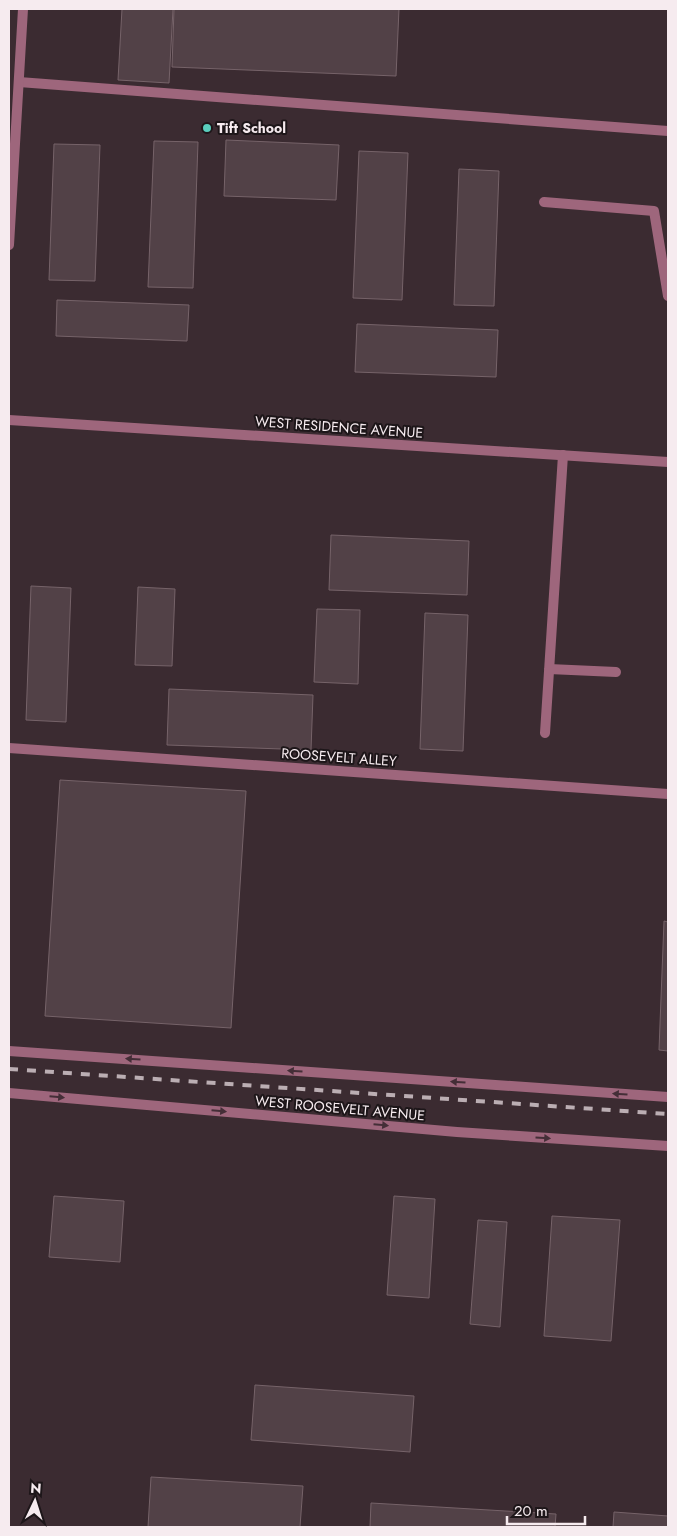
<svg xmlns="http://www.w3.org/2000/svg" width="677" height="1536" font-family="Jost,sans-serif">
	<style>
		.building { fill: #524147; stroke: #766369 }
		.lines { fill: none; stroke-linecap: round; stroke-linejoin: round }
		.lane { stroke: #9e667c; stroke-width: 10 }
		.street { stroke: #9e667c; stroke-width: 10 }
		.rail { stroke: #bbaeb3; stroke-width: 4; stroke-dasharray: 9 9; stroke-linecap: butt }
		.oneway { fill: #442e37 }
		.poi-dot { fill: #5acebd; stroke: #1d1619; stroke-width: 2 }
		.labels { text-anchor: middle; stroke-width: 4; stroke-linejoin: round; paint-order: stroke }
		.poi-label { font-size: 14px; font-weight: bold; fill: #f6ebef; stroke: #1d1619; text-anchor: start }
		.street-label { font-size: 14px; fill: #f6ebef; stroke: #1d1619 }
	</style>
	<rect width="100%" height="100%" fill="#3b2b31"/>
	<path class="building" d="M122 9H173L169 83 118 80Z
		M174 9H399L396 76 172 67Z
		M226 140 339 145 336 200 224 196Z
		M154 141 198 142 193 288 148 287Z
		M54 144 100 145 95 281 49 280Z
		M359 151 408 153 402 300 353 298Z
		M459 169 499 171 494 306 454 305Z
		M57 300 189 305 187 341 56 336Z
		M357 324 498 330 496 377 355 372Z
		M331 535 469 541 467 595 329 590Z
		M31 586 71 588 66 722 26 720Z
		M138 587 175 589 172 666 135 665Z
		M317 609 360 610 358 684 314 682Z
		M425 613 468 615 463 751 420 749Z
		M169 689 313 695 311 750 167 745Z
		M60 780 246 791 231 1028 45 1016Z
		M664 921 668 922V1051L659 1050Z
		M54 1196 124 1201 120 1262 49 1257Z
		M394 1196 435 1199 429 1298 387 1295Z
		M552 1216 620 1220 611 1341 544 1336Z
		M478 1220 507 1222 500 1327 470 1324Z
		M255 1385 414 1396 410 1452 251 1440Z
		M151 1477 303 1486 300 1527H148Z
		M371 1503 556 1514 555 1527H370Z
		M614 1512 668 1516V1527H613Z"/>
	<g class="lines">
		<path class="lane" d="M19 82 668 131
			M544 202 654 211 668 296
			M549 669 616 672
			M545 733 563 455
			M9 748 668 794"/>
		<path class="street" d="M9 245 23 9
			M9 420 668 462
			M9 1051 668 1097
			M9 1093 457 1132 668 1146"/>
		<path class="rail" d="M9 1069 668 1114"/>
	</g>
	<defs><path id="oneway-solid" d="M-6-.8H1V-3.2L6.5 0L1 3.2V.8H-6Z" transform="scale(1.25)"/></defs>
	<g class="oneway">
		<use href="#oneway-solid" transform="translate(133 1059) rotate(-176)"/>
		<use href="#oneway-solid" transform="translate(295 1071) rotate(-176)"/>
		<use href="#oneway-solid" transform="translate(458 1082) rotate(-176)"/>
		<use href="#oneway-solid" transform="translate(620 1094) rotate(-176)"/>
		<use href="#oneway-solid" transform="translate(57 1097) rotate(5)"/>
		<use href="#oneway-solid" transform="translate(219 1111) rotate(5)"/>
		<use href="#oneway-solid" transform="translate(381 1125) rotate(5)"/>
		<use href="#oneway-solid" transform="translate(543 1138) rotate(4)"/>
	</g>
	<circle class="poi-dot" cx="207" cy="128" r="5"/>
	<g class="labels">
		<g class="poi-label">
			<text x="217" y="133">Tift School</text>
		</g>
		<g class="street-label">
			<text transform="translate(339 427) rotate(4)" y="5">WEST RESIDENCE AVENUE</text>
			<text transform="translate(339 757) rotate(4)" y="5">ROOSEVELT ALLEY</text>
			<text transform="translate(340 1108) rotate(5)" y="5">WEST ROOSEVELT AVENUE</text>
		</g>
	</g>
	<rect width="677" height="1536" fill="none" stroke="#f6ebef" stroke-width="20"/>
	<g transform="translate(35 1501) rotate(4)" stroke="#1d1619" stroke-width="4" paint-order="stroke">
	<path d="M0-4L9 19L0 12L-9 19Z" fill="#f6ebef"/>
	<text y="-8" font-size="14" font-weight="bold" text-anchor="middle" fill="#f6ebef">N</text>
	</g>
	<path d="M507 1516v8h78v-8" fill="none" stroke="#f6ebef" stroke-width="2.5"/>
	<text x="514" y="1516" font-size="15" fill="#f6ebef" stroke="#1d1619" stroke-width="4" paint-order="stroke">20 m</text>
</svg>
